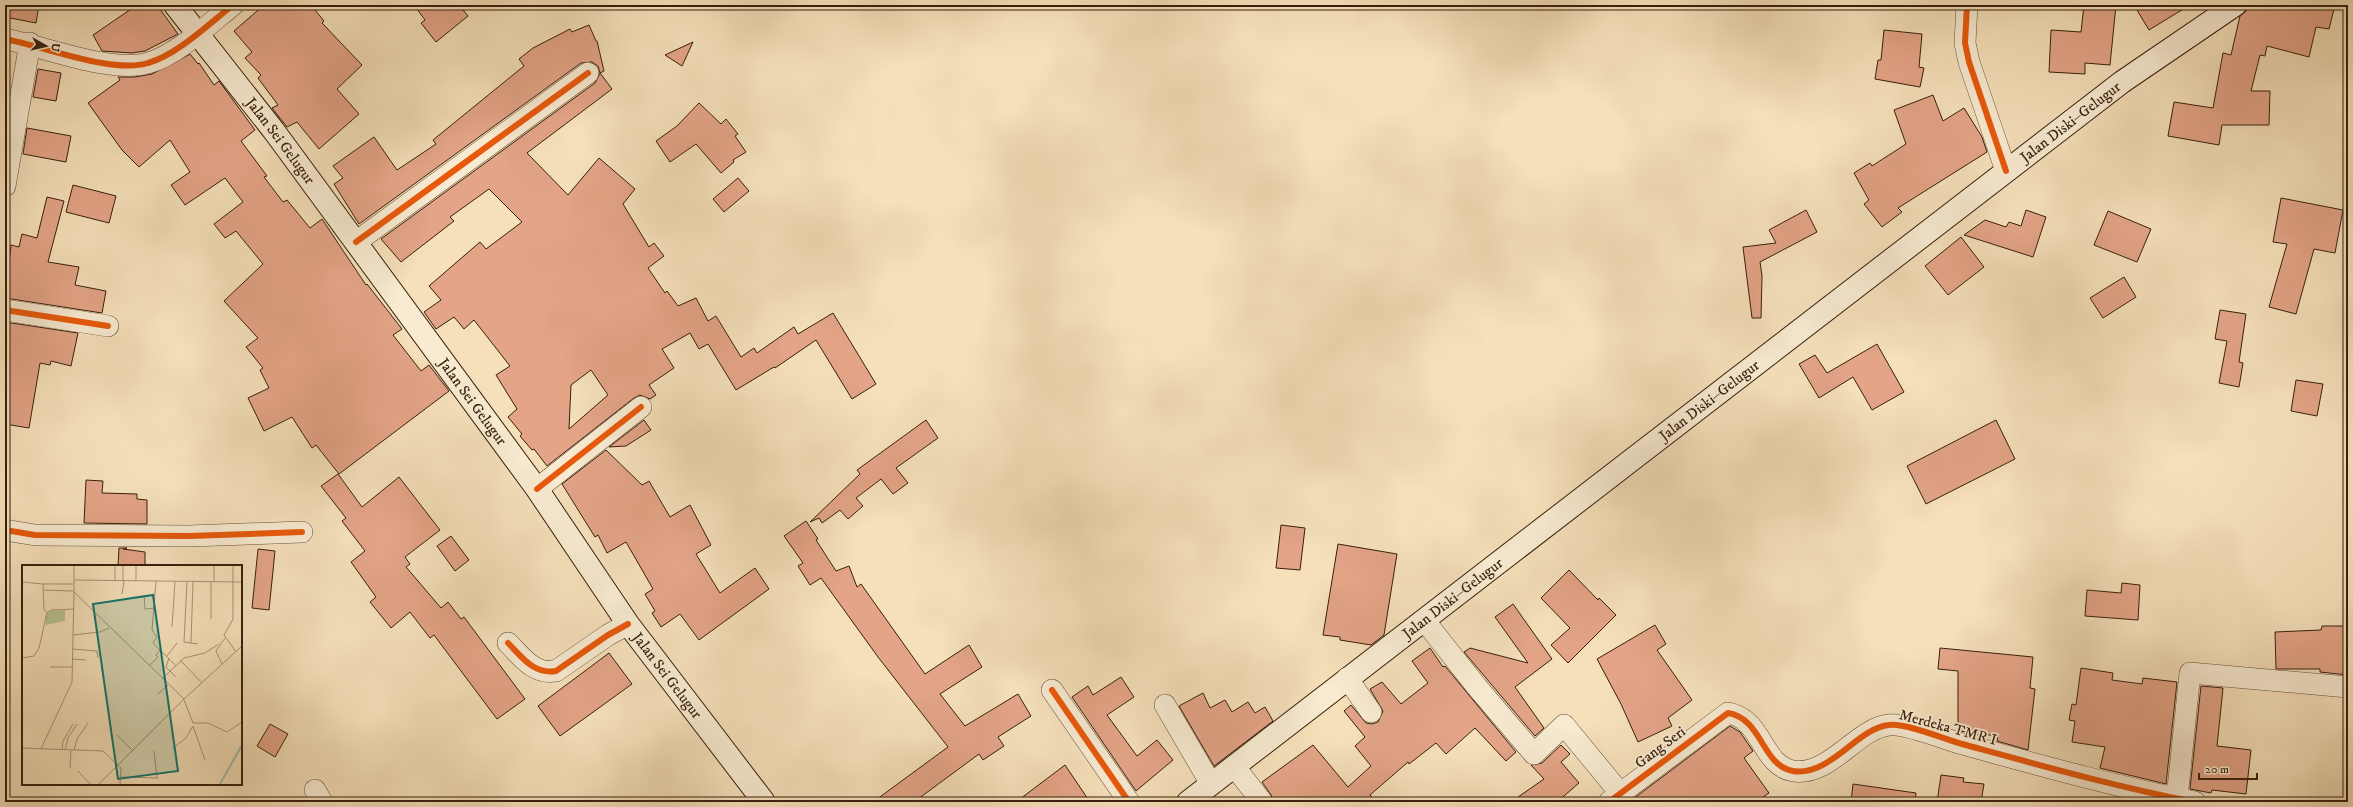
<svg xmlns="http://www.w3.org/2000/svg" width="2353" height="807" font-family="'IM FELL DW Pica',serif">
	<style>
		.building { fill: #e3a487; stroke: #371f0c; fill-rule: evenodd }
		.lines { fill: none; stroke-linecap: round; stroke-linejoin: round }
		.minor-casing { stroke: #664f38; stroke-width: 22 }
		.secondary-casing { stroke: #371f0c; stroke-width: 24 }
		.minor { stroke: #f8ebd2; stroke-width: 21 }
		.secondary { stroke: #f8ebd2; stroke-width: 22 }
		.cycleway-casing { stroke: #f8ebd2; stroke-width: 8 }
		.cycleway { stroke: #e8590c; stroke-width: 6 }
		.labels { text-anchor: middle; stroke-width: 3.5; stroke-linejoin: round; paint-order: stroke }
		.street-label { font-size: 15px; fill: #371f0c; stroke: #f8ebd2 }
		.inset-river { fill: none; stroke: #9cbdaf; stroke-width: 2 }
		.inset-road { fill: none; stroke: #a99374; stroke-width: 1 }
		.view { fill: #0f766e; fill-opacity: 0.15; stroke: #0f766e; stroke-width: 2 }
		.inset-edge { fill: none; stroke: #371f0c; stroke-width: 2 }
	</style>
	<rect width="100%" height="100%" fill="#f5e0ba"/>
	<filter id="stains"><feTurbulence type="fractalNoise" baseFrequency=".005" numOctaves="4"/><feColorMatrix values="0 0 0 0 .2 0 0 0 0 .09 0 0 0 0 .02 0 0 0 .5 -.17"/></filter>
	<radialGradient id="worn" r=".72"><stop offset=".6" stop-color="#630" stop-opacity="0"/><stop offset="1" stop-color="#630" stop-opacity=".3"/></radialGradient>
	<path class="building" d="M5 5H39L36 23 5 17Z
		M137 5H157L178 34 145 51 132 53 102 51 93 35Z
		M264 5H311L324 21 322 23 362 65 337 89 359 114 319 149 297 122 287 127 272 108 278 105 258 78 261 75 245 58 252 52 234 31Z
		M414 5H459L468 16 436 42 421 23 425 20Z
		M2084 5H2116L2110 65 2085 63V74L2049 72 2051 30 2081 32Z
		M2134 5H2190L2149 30Z
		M2247 5H2335L2329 29 2316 27 2309 57 2267 46 2265 56 2260 55 2251 91H2270L2269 125H2222L2219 145 2168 136 2174 102 2213 108 2223 53 2231 55 2240 16 2246 11Z
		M589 25 596 41H597L604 71 600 73 598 66 592 62 581 63 359 224 334 184 343 178 333 166 374 137 397 170 436 144 433 140 524 66 519 59 533 48 570 29 572 32Z
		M1884 30 1922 34 1919 67 1924 68 1920 87 1875 79 1878 60H1881Z
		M693 42 682 66 665 55Z
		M190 54 198 64 199 63 214 85 219 81 255 130 241 141 267 176 264 177 283 202 287 200 310 228 322 219 366 285 367 284 402 329 393 335 421 371 429 365 449 391 339 474 316 445 312 448 292 417 264 431 248 398 269 388 260 370 263 368 246 347 258 338 224 301 263 264 236 231 225 238 214 224 243 202 225 178 185 205 171 185 190 172 170 140 139 167 122 150 88 103 120 80 118 77H135L152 74Z
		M38 69 61 73 56 101 33 97Z
		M600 73 612 89 527 153 568 195 599 158 635 189 623 204 649 247 654 243 664 256 648 268 665 293 667 291 678 306 696 298 708 321 716 316 741 357 754 348 757 353 794 327 798 334 833 313 876 384 852 399 816 340 775 368 774 367 736 390 708 344 699 349 690 333 662 349 674 368 649 385 656 395 650 399 640 395 634 398 547 466 534 449 532 450 520 436 522 434 508 417 517 409 496 375 510 366 474 320 464 329 454 317 436 329 424 312 441 300 429 286 480 242 486 249 522 222 489 189 450 217 454 221 401 262 381 239 595 83ZM591 370 608 395 569 429 571 385Z
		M1933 95 1943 121 1964 108 1982 137 1987 152 1898 208 1902 212 1882 227 1864 204 1869 200 1854 173 1870 163 1872 166 1906 144 1894 110Z
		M699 103 721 124 726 119 738 134 735 136 746 152 733 160 734 162 721 173 696 144 670 162 656 141 677 126Z
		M27 128 71 136 66 162 23 154Z
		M738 178 749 191 724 212 713 199Z
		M73 185 116 196 109 223 66 212Z
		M47 197 64 201 48 262 79 267 75 285 106 291 102 313 5 298 11 245 19 247 22 234 37 238Z
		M2281 198 2343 210 2335 253 2314 249 2296 314 2269 307 2287 244 2273 242Z
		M1806 210 1817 232 1760 262 1762 276 1761 318H1752L1743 247 1776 243 1769 230Z
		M2026 210 2046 217 2033 257 1964 235 1985 220 2006 227 2009 222 2021 226Z
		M2108 211 2151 229 2137 262 2094 245Z
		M1961 237 1984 267 1948 295 1925 266Z
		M2124 277 2136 297 2103 318 2090 298Z
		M2220 310 2246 314 2239 362 2243 363 2239 387 2219 383 2227 341 2215 339Z
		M5 322 78 333 71 366 51 361 50 365 40 363 29 428 5 424Z
		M1877 344 1904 392 1872 410 1853 377 1819 398 1799 364 1815 355 1827 373Z
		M2296 380 2323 384 2317 416 2291 411Z
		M644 420 651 430 626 446 609 447Z
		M926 420 938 438 896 468 908 483 893 494 881 479 856 498 863 506 848 519 840 510 822 523 819 518 810 522 860 474 857 470Z
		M1996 420 2015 459 1926 504 1907 466Z
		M606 450 642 485 649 481 670 517 690 505 711 545 696 554 720 593 755 568 769 589 699 640 680 614 661 627 652 613 655 611 645 594 653 589 626 542 607 553 598 535 595 537 562 484Z
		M338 474 362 507 399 477 440 530 405 557 410 564 406 567 441 608 448 602 461 619 464 617 525 699 497 719 434 635 430 638 410 612 391 628 370 602 376 597 351 562 365 551 342 521 346 518 321 486Z
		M86 480 103 481 102 493 137 494V499L147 500V524L84 523Z
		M806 521 818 539 816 540 836 571 849 566 857 587 861 584 925 674 969 645 982 667 940 694 965 726 1018 694 1031 716 998 737 1004 746 983 760 979 754 914 802H873L948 747 878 657 821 578 810 585 798 566 803 563 784 536Z
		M1281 525 1305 528 1300 570 1276 568Z
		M451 536 469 560 455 571 437 546Z
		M1338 544 1397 554 1384 635 1371 645 1340 640V637L1323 635Z
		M119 548H127L123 549 145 552V566H118Z
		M258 549 275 551 269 610 252 608Z
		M1569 570 1598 600 1599 598 1616 615 1568 663 1551 645 1570 628 1541 598Z
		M2122 583 2140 585 2138 620 2085 616 2087 590 2121 593Z
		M1513 604 1552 659 1515 687 1544 728 1535 736 1464 652 1470 648 1528 663 1495 617Z
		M1655 625 1666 644 1657 650 1692 700 1668 718 1672 726 1638 742 1621 704 1597 659Z
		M2322 626H2348V675L2320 672V669H2276L2275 632 2321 630Z
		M1430 648 1443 667 1445 666 1516 752 1506 761 1475 728 1446 754 1436 743 1409 764 1408 762 1370 795 1376 802H1274L1271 795 1262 782 1313 745 1348 787 1371 766 1355 746 1365 737 1344 711 1351 705 1366 723 1372 724 1378 722 1383 711 1370 689 1382 682 1401 704 1428 683 1412 661Z
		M1940 648 2033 657 2030 688 2035 689 2028 750 1997 741 1998 735H1975L1958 730V671L1938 669Z
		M609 653 632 684 560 736 538 706Z
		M2081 668 2113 673 2112 680 2142 684 2143 678 2177 682 2166 784 2100 768 2105 747 2072 742 2075 721 2069 720 2072 704 2076 705Z
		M1121 677 1134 697 1107 715 1137 756 1157 740 1173 760 1136 791 1072 697 1088 686 1093 695Z
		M2201 686 2223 688 2217 746 2251 750 2246 794 2212 790 2211 793 2190 789Z
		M1203 693 1210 708 1225 700 1232 712 1248 702 1255 713 1265 707 1273 721 1214 766 1179 706Z
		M270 724 288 734 275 757 257 746Z
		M1730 726 1740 732 1753 751 1744 758 1769 793 1756 802H1629Z
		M1561 745 1570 754 1561 762 1579 783 1557 802H1511L1544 779 1531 765 1542 763Z
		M1065 765 1090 802H1016Z
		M1941 775 1964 778 1963 782 1984 784 1981 802H1937Z
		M1853 784 1916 793 1915 802H1851Z"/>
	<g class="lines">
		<g class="minor-casing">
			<path id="minor" d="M1967 5 1965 43 1969 62 2006 171
				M5 39C43 46 112 74 148 63 177 55 210 23 233 5
				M5 186 30 43
				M356 242 588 73
				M5 310 108 326
				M537 489 641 407
				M5 530 35 535 189 536 302 532
				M1424 620 1477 687 1534 754 1564 725 1620 793
				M508 643C522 657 534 675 556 671L608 635 628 624
				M1347 678 1371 712
				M1052 690 1129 802
				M1165 705 1211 784
				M1234 766 1262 802
				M315 790 322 802
				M2177 798 2190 673 2348 687
				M1609 802 1728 713C1763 719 1761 765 1793 771 1830 777 1857 728 1889 725 1906 723 1944 739 1962 744 2039 765 2117 787 2195 802"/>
		</g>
		<g class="secondary-casing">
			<g id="secondary">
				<path id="s1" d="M175 5 274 131 537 489 628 624 764 802"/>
				<path id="s2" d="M1188 802 2122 82 2235 5"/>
			</g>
		</g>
		<use href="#minor" class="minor"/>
		<use href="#secondary" class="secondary"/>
		<g class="cycleway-casing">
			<path id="cycleway" d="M1967 5 1965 43 1969 62 2006 171
				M5 39C43 46 112 74 148 63 177 55 210 23 233 5
				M356 242 588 73
				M5 310 108 326
				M537 489 641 407
				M5 530 35 535 189 536 302 532
				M508 643C522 657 534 675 556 671L608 635 628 624
				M1052 690 1129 802
				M1609 802 1728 713C1763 719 1761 765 1793 771 1830 777 1857 728 1889 725 1906 723 1944 739 1962 744 2039 765 2117 787 2195 802"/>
		</g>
		<use href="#cycleway" class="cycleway"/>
	</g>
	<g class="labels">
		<g class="street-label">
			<text dy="5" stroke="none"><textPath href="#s2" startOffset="1114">Jalan Diski–Gelugur</textPath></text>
			<text dy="5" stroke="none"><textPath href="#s1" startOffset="172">Jalan Sei Gelugur</textPath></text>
			<text dy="5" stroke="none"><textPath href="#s2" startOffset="658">Jalan Diski–Gelugur</textPath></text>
			<text dy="5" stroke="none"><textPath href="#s1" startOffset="496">Jalan Sei Gelugur</textPath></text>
			<text dy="5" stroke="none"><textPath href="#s2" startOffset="334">Jalan Diski–Gelugur</textPath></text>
			<text dy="5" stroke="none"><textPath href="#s1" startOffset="832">Jalan Sei Gelugur</textPath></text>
			<text transform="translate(1948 727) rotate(15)" y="5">Merdeka TMR I</text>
			<text transform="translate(1660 747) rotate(-37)" y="5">Gang Seri</text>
		</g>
	</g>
	<g transform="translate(22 565)">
		<rect width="220" height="220" fill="#f5e0ba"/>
		<path d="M43 45V56L24 60 23 52 28 46Z" fill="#b6c394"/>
		<path class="inset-river" d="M198 219 220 180"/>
		<path class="inset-road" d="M52 1V27L162 134M211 1V54L202 70 214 87M52 15 220 17M93 16V1M101 16V1M114 16V1M134 16 130 65 135 72 131 78 154 101M0 17 21 19M165 17 162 77 176 79M192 17V1M21 25 51 26M100 29 102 16M122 30 123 44 133 43M25 48 22 44 21 19H51M189 54V17M150 62 153 17M51 70 78 67 87 63M169 78 171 17M50 84 75 86 76 93M145 91 155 78M0 93 12 91 17 83 25 48 29 45 52 44M147 93 144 102 154 112M50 94 64 95M159 96 180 118M200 99 194 86 203 73M127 101 136 92 134 90 138 85M28 102H50M140 114 162 93 183 88 197 79M136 129 146 120M162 135 171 158H186L205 167 220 157M171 161 183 195M95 170 110 185M0 183 81 186 99 203 98 219M151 183 164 173 171 161M19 184 50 117 52 27M40 185 41 176 51 159M43 185 46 173 55 159M52 185 55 174 66 158M132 186 135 213M48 203 49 185M56 206 68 219M99 212 136 213M77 219 162 134 220 81"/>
		<path class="view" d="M131 30 156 206 96 214 71 39Z"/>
		<rect width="220" height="220" class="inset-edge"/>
	</g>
	<rect width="2353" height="807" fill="none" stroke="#f5e0ba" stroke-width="20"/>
	<rect x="6" y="6" width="2341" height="795" fill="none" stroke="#371f0c" stroke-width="2"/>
	<rect x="10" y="10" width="2333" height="787" fill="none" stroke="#371f0c"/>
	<g transform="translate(46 46) rotate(98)" stroke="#f8ebd2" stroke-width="3" paint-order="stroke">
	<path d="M0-3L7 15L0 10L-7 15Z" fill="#371f0c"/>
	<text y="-6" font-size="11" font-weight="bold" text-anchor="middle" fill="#371f0c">U</text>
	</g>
	<path d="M2199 773v6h58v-6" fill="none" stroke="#371f0c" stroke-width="2"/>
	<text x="2205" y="773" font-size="12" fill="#371f0c" stroke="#f8ebd2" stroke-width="3" paint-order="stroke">20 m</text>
	<rect width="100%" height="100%" filter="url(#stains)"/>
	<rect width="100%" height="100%" fill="url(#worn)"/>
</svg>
